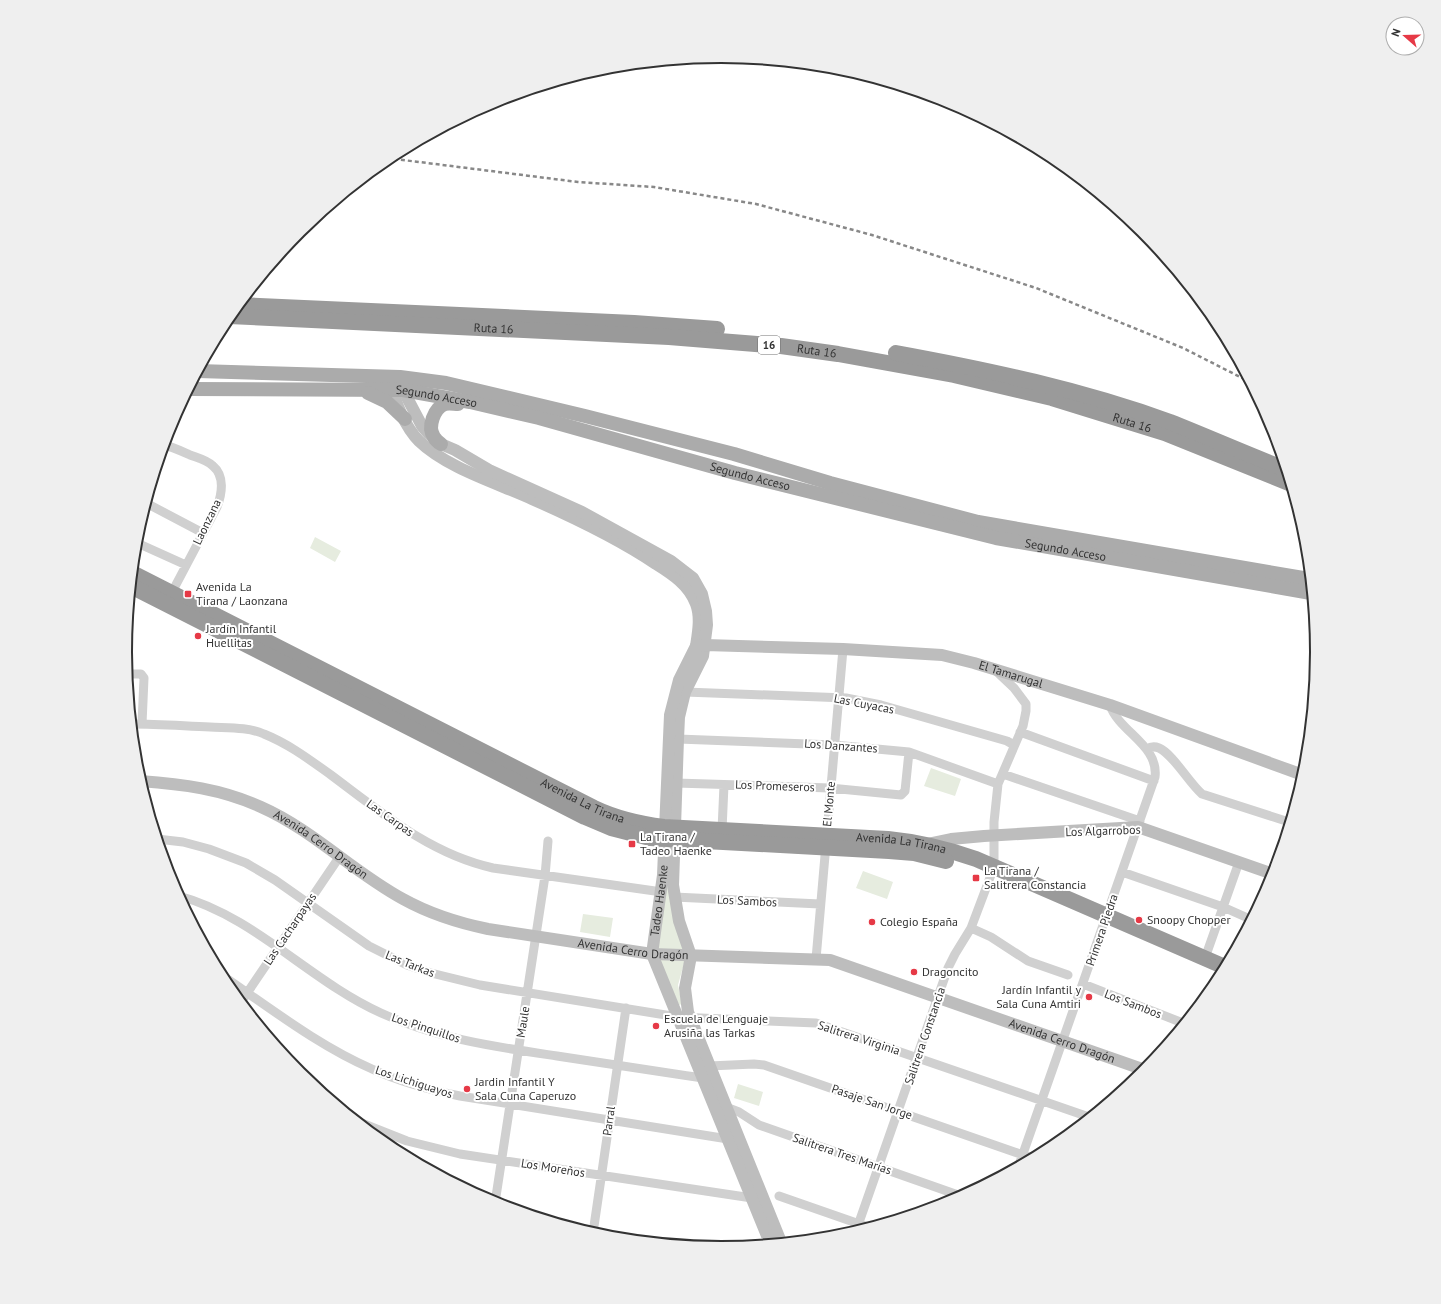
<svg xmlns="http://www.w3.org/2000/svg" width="1441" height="1304" font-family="'PT Sans',sans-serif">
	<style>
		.green { fill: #e6ecdf }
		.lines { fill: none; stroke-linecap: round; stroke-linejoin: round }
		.street { stroke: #d0d0d0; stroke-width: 9 }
		.secondary { stroke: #bdbdbd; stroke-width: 12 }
		.primary { stroke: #ababab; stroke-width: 14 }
		.highway { stroke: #9a9a9a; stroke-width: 16 }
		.rail { stroke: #888; stroke-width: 2.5; stroke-dasharray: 4 3; stroke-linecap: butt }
		.poi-dot { fill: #e63946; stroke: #fff; stroke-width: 1.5 }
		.labels { text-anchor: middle; stroke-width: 4; stroke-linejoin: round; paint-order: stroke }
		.shield { fill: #fff; stroke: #707070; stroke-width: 1 }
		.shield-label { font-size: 11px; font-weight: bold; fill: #333 }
		.street-label { font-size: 12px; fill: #333; stroke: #fff }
		.poi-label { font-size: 12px; fill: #333; stroke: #fff; text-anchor: start }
		.rim { fill: none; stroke: #333; stroke-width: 2 }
	</style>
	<rect width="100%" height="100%" fill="#fff"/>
	<path class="green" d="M315 537 341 551 335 562 310 548Z
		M931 768 961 779 955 796 924 786Z
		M666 847 683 951 657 950Z
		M863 871 893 882 887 899 856 888Z
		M583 914 613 918 610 937 580 932Z
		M658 959 685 960 678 985 682 1004 679 1005Z
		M738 1084 763 1092 759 1106 734 1098Z"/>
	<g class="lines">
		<path class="street" d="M164 445C173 447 181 451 190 455 198 458 207 460 213 466 225 476 222 494 217 507L170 596
			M146 503 203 533
			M135 542 186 565
			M127 674H141L144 678 142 724
			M685 692 846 698 881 705 1007 741 1014 745
			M132 724C158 724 184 726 210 727 228 728 248 727 264 734 289 744 310 760 331 775 382 813 430 854 493 868L662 892
			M1020 732 1154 781
			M678 739 834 745 909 752 998 784
			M1147 749C1150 747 1154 746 1159 748 1173 754 1189 783 1202 794L1289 822
			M1003 774 1140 821
			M676 783 830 788 901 795 905 791 909 752
			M722 830 724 785
			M157 839 183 842 209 849 246 863 275 880 369 946 407 965 431 973 480 985 678 1017 816 1023 1089 1117
			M1122 872 1223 907 1250 919
			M179 896C254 916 310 981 381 1013 437 1039 497 1047 557 1056 605 1063 654 1071 703 1078
			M674 897 820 904
			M971 928 991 937 1028 961 1068 975
			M1205 958 1239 862
			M816 959 843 649
			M220 974C269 1007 317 1045 372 1069 400 1082 430 1090 460 1096L728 1139
			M1083 984 1183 1023
			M241 1002 340 856
			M709 1066 754 1064 764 1065 1032 1158
			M726 1107 739 1112 759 1125 961 1196
			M359 1122 407 1141 460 1154 752 1198
			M1019 1165 1155 777C1159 745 1119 732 1110 705
			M779 1196 868 1227
			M495 1203 545 876 548 841
			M856 1231 948 968 955 954 971 928 994 867V822L998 784 1023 726 1026 711V704L1014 688 996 671
			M593 1233 626 1008"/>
		<g class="secondary">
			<path d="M389 382C396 402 404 426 419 441 447 468 497 483 532 499 573 517 619 539 656 564 672 574 689 585 696 604 701 617 698 633 696 646"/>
			<path d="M402 384 403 390 422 426 429 434 441 444 455 450 489 470 582 512 671 561 693 578 702 594 706 611 707 625 703 656 685 692 679 717 678 739 673 885 679 921 691 956 685 988 688 1012 781 1242"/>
			<path id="s1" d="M140 781C182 784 222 789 261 807 313 830 353 872 403 899 430 914 459 923 488 929L652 954 830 960 1145 1070"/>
			<path d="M927 844 951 839 984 836 1138 827 1273 874"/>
			<path id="s2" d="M770 1243 652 954 663 875 670 715 679 680 696 646 705 645 843 649 942 655 974 663 1110 705 1303 775"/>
		</g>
		<g class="primary">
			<path d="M198 371 400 377 446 383 585 416 734 454 830 483 978 522 1309 579"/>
			<path id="s3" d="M189 389 403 390 470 402 539 418 735 473 996 538 1311 593"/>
			<path d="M368 393 387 402 405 419"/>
			<path d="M441 444C438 442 435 439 434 437 427 427 434 408 445 404 449 403 454 404 458 404"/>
		</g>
		<g class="highway">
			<path d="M238 305 634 323 717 329"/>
			<path id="s4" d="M229 316 669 337 781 346 838 354 954 375 1052 398 1165 433 1289 483"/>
			<path d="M896 353C989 370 1082 390 1170 422 1208 437 1246 454 1285 469"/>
			<path id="s5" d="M132 573 594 808C617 819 640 824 664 827L888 839C919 842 947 849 976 859L1225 967"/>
			<path d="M131 586 585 817 611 828 650 838 889 851 914 853 946 861"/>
		</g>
		<path class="rail" d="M387 158 578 182 654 187 756 204 872 235 1036 288 1183 348 1248 381"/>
	</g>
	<g class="poi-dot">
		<rect x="184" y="590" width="8" height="8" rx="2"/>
		<circle cx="198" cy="636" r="4"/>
		<rect x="628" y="840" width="8" height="8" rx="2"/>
		<rect x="972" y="874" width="8" height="8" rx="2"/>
		<circle cx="1139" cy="920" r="4"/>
		<circle cx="872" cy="922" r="4"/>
		<circle cx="914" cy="972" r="4"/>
		<circle cx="1089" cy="997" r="4"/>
		<circle cx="656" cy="1026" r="4"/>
		<circle cx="467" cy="1089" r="4"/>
	</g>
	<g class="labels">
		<rect class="shield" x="758" y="336" width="22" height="18" rx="3"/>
		<g class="shield-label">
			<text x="769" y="349">16</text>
		</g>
		<g class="street-label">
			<text dy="4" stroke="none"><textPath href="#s4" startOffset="265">Ruta 16</textPath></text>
			<text dy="4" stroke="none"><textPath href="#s4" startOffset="589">Ruta 16</textPath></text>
			<text dy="4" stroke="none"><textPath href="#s3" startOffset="248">Segundo Acceso</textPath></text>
			<text dy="4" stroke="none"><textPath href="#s4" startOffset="913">Ruta 16</textPath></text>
			<text dy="4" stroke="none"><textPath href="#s3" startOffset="572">Segundo Acceso</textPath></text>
			<text transform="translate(207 522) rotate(-64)" y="4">Laonzana</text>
			<text dy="4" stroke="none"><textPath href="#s3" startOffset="896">Segundo Acceso</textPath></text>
			<text dy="4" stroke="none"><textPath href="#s2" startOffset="944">El Tamarugal</textPath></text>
			<text transform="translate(864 704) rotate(11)" y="4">Las Cuyacas</text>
			<text transform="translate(841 746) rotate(4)" y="4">Los Danzantes</text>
			<text transform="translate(775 786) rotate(2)" y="4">Los Promeseros</text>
			<text dy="4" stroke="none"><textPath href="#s5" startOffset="505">Avenida La Tirana</textPath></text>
			<text transform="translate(829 804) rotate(-85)" y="4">El Monte</text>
			<text transform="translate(390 818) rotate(35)" y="4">Las Carpas</text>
			<text transform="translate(1103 831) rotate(-2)" y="4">Los Algarrobos</text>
			<text dy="4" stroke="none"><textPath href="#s5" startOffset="829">Avenida La Tirana</textPath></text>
			<text dy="4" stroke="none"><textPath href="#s1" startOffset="195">Avenida Cerro Dragón</textPath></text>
			<text dy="4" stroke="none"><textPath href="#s2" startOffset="366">Tadeo Haenke</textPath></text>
			<text transform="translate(747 901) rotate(3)" y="4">Los Sambos</text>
			<text transform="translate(290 929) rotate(-56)" y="4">Las Cacharpayas</text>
			<text transform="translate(1102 930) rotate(-71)" y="4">Primera Piedra</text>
			<text dy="4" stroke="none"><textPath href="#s1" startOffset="531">Avenida Cerro Dragón</textPath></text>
			<text transform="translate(410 964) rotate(22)" y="4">Las Tarkas</text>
			<text transform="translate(1133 1004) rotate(21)" y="4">Los Sambos</text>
			<text transform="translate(523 1022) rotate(-81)" y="4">Maule</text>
			<text transform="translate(426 1028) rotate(18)" y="4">Los Pinquillos</text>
			<text transform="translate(925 1036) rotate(-71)" y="4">Salitrera Constancia</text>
			<text transform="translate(859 1038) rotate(18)" y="4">Salitrera Virginia</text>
			<text dy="4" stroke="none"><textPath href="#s1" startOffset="974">Avenida Cerro Dragón</textPath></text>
			<text transform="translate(414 1082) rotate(18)" y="4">Los Lichiguayos</text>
			<text transform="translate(872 1102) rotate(19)" y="4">Pasaje San Jorge</text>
			<text transform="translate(609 1121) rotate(-82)" y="4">Parral</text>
			<text transform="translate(842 1154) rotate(19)" y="4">Salitrera Tres Marías</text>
			<text transform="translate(553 1168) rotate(9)" y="4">Los Moreños</text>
		</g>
		<g class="poi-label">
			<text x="196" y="591">Avenida La<tspan x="196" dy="14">Tirana / Laonzana</tspan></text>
			<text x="206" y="633">Jardín Infantil<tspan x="206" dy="14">Huellitas</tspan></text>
			<text x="640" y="841">La Tirana /<tspan x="640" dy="14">Tadeo Haenke</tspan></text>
			<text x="984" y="875">La Tirana /<tspan x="984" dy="14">Salitrera Constancia</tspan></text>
			<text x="1147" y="924">Snoopy Chopper</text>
			<text x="880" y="926">Colegio España</text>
			<text x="922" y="976">Dragoncito</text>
			<text x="1081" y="994" text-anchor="end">Jardín Infantil y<tspan x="1081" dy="14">Sala Cuna Amtiri</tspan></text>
			<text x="664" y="1023">Escuela de Lenguaje<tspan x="664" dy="14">Arusiña las Tarkas</tspan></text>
			<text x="475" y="1086">Jardin Infantil Y<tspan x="475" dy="14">Sala Cuna Caperuzo</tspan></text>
		</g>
	</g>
	<path d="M0 0H1441V1304H0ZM132 652a589 589 0 1 1 1178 0a589 589 0 1 1-1178 0Z" fill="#efefef" fill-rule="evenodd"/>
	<path class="rim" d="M132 652a589 589 0 1 1 1178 0a589 589 0 1 1-1178 0Z"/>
	<g transform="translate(1405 36) rotate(290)"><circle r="19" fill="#ffffff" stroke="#adadad"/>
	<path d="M0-3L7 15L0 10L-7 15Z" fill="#e63946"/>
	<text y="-6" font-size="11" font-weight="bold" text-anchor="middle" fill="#333333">N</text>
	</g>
</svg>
